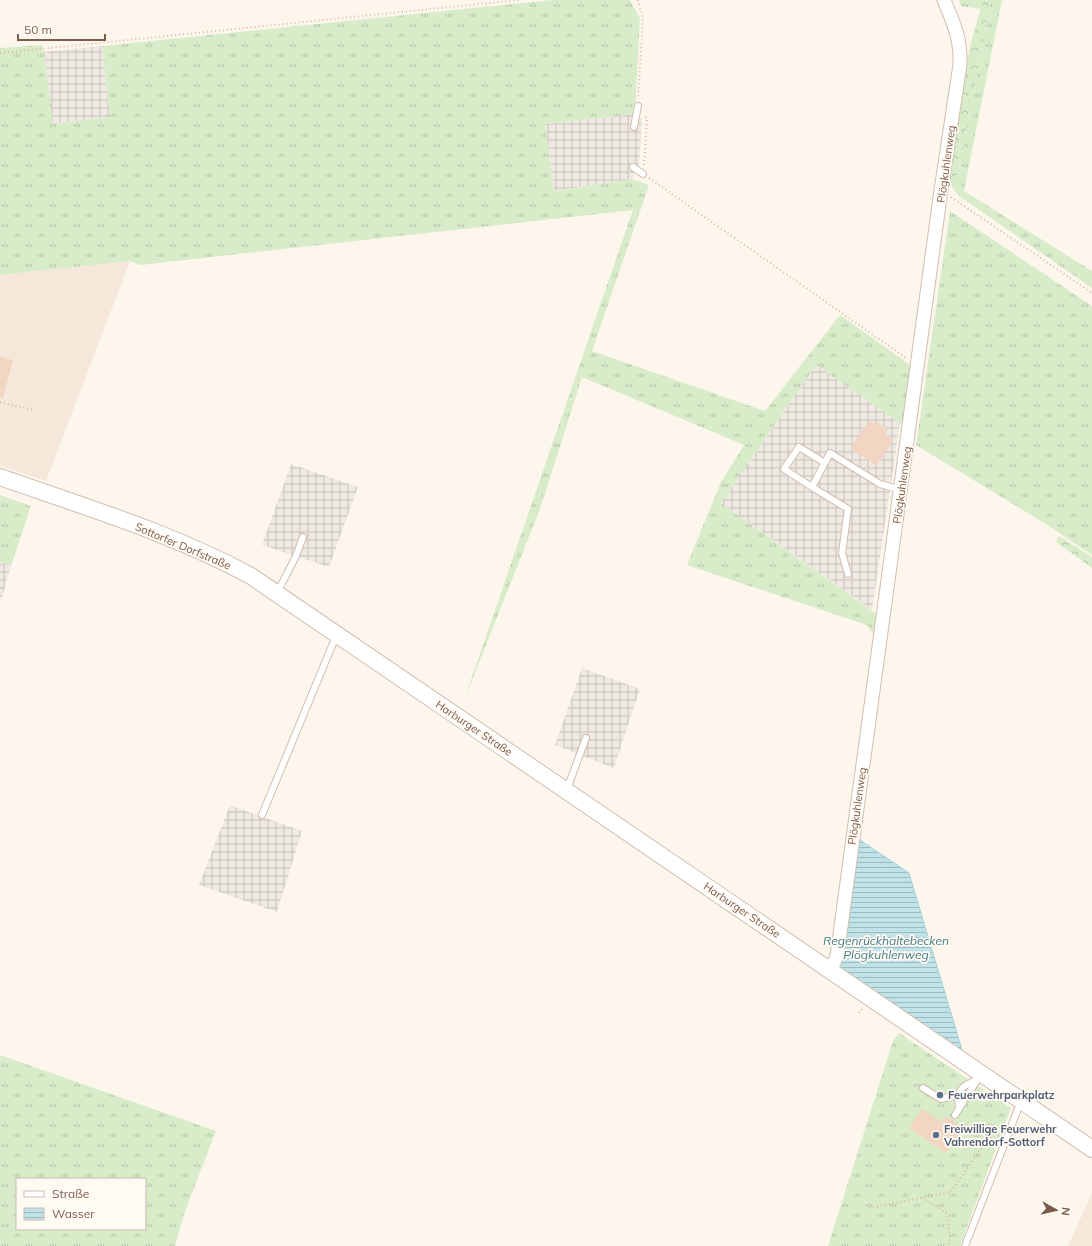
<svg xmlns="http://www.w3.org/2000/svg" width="1092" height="1246" font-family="Mulish,sans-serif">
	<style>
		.residential { fill: #f5e8da }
		.industrial { fill: url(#industrial-grid) }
		.grass { fill: url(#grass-tufts); fill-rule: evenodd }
		.forest { fill: url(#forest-crowns) }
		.water { fill: url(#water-rules); stroke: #a5d3da }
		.building { fill: #f3d5c3 }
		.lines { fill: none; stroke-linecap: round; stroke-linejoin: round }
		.service-casing { stroke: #d1beb0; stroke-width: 8 }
		.minor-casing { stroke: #d1beb0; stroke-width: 15 }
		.tertiary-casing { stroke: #d1beb0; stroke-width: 18 }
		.path { stroke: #d9b8a5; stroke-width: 2; stroke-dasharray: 1 3; stroke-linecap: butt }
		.service { stroke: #fff; stroke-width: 6 }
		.minor { stroke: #fff; stroke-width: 13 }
		.tertiary { stroke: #fff; stroke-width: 16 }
		.service-dot { fill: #5c6f8a; stroke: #fffaf3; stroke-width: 1.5 }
		.labels { text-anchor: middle; stroke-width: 3.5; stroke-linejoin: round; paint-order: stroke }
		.street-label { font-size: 11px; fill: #7a5c4d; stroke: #fffaf3 }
		.service-label { font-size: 11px; font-weight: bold; fill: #4e5e75; stroke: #fffaf3; text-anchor: start }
		.water-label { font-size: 12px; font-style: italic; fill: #437c86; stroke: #fffaf3 }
	</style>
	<defs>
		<pattern id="industrial-grid" width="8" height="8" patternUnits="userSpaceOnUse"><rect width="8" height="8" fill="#efe9e4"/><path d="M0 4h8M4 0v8" fill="none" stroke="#c7c0bb"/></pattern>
		<pattern id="grass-tufts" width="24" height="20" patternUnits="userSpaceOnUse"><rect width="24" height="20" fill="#d8ecc9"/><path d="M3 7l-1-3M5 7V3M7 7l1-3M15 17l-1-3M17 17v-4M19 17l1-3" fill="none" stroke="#b4c2a5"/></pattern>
		<pattern id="forest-crowns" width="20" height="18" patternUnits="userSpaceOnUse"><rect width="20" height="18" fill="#d8ecc9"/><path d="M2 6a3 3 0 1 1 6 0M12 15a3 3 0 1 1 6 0" fill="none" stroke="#b4c2a5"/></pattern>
		<pattern id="water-rules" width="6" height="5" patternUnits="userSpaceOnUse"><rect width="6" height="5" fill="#bfe3e8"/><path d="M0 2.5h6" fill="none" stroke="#a0bbbe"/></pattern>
	</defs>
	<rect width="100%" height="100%" fill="#fdf6ec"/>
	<path class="residential" d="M130 261 46 481 0 466V275Z
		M1092 1193V1246H1068Z"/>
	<path class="industrial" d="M102 46 110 117 52 124 44 52Z
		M635 114 642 119 639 166 632 179 554 191 545 124Z
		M816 365 900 423 872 610 721 503Z
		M291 464 358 487 329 567 262 545Z
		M0 563 11 566 0 604Z
		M582 668 640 689 614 768 555 745Z
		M230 805 302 831 277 912 199 885Z"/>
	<path class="grass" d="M552 0H630L640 19 635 114 545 124 554 191 632 179 649 185 592 351 765 411 840 315 910 365 905 423H900L816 365 721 503 878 615 875 637 867 625 687 565 721 482 744 445 582 377 540 509 463 703 633 210 140 265 130 261 0 275V48L42 45 44 52 53 124 110 117 102 46Z
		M959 0H983L981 9 961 6Z
		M991 0H1002L964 191 1092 271V288L959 196 948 182 958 174Z
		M950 211 1092 306V555L1049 526 916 445Z
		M0 495 31 506 11 566 0 562Z
		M899 1033 1011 1108 960 1246H828L893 1041Z
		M0 1055 216 1131 184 1214 175 1246H0ZM17 1179H145V1229H17Z"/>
	<path class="forest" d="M983 0H991L958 174 948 182 970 46Z
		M1059 536 1092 557V568L1056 542Z"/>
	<path class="water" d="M857 838 909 873 963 1053 839 969Z"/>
	<path class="building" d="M0 357 13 360 3 398 0 397Z
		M869 421 874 424 876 421 888 430 885 434 894 440 876 466 850 448Z
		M922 1109 942 1122 946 1116 963 1128 946 1153 909 1128Z"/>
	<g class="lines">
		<g class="service-casing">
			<path id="service" d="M634 127 638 106
				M633 167 643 174
				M812 487 784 469 799 447 825 463
				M848 574 842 553 848 509 812 487 830 453 880 484 901 490
				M277 593 296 556 303 537
				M567 789 586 738
				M262 815 336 636
				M923 1088 941 1099 957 1095
				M959 1108C957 1090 960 1087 976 1080
				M955 1115 981 1074
				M965 1246 1021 1101"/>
		</g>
		<g class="minor-casing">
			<path id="minor" d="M830 971 837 956 941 190 960 65C961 39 954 24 944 0"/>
		</g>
		<g class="tertiary-casing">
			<path id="tertiary" d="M0 477C85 507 172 533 251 576L1092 1149"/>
		</g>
		<path class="path" d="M638 0 643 19 638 98
			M0 53 519 0
			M644 165 647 119 645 116
			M649 178 906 358
			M951 197 1092 293
			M0 402 34 410
			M859 1013 862 1009
			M922 1198 947 1213 950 1243 946 1246
			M869 1208 951 1192 989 1137 998 1138"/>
		<use href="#service" class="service"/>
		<use href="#minor" class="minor"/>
		<use href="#tertiary" class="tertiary"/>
	</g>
	<g class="service-dot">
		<circle cx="940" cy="1095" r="4"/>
		<circle cx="936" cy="1135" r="4"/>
	</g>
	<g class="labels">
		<g class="street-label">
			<text transform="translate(946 164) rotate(-82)" y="4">Plögkuhlenweg</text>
			<text transform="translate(902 485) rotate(-82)" y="4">Plögkuhlenweg</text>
			<text transform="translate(183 546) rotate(23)" y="4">Sottorfer Dorfstraße</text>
			<text transform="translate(474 728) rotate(34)" y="4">Harburger Straße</text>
			<text transform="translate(857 806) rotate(-82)" y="4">Plögkuhlenweg</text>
			<text transform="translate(742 910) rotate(34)" y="4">Harburger Straße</text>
		</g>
		<g class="service-label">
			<text x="948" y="1099">Feuerwehrparkplatz</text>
			<text x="944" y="1133">Freiwillige Feuerwehr<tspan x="944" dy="13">Vahrendorf-Sottorf</tspan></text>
		</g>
		<g class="water-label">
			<text x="886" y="945">Regenrückhaltebecken<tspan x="886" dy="14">Plögkuhlenweg</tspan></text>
		</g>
	</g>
	<rect x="16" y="1178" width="130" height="52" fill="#fffaf3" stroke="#cabbb1"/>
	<rect x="24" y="1191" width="20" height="6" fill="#ffffff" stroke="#cabbb1"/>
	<text x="52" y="1198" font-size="12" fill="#7a5c4d">Straße</text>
	<rect x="24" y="1208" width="20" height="12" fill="url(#water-rules)" stroke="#cabbb1"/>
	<text x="52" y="1218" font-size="12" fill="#7a5c4d">Wasser</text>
	<g transform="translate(1056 1210) rotate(98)" stroke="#fffaf3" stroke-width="3" paint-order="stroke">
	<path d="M0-3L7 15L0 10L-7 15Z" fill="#7a5c4d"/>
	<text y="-6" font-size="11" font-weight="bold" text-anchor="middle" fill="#7a5c4d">N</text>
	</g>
	<path d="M18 34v6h87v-6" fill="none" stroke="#7a5c4d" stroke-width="2"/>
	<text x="24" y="34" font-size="12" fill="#7a5c4d" stroke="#fffaf3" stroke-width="3" paint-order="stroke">50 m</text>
</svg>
